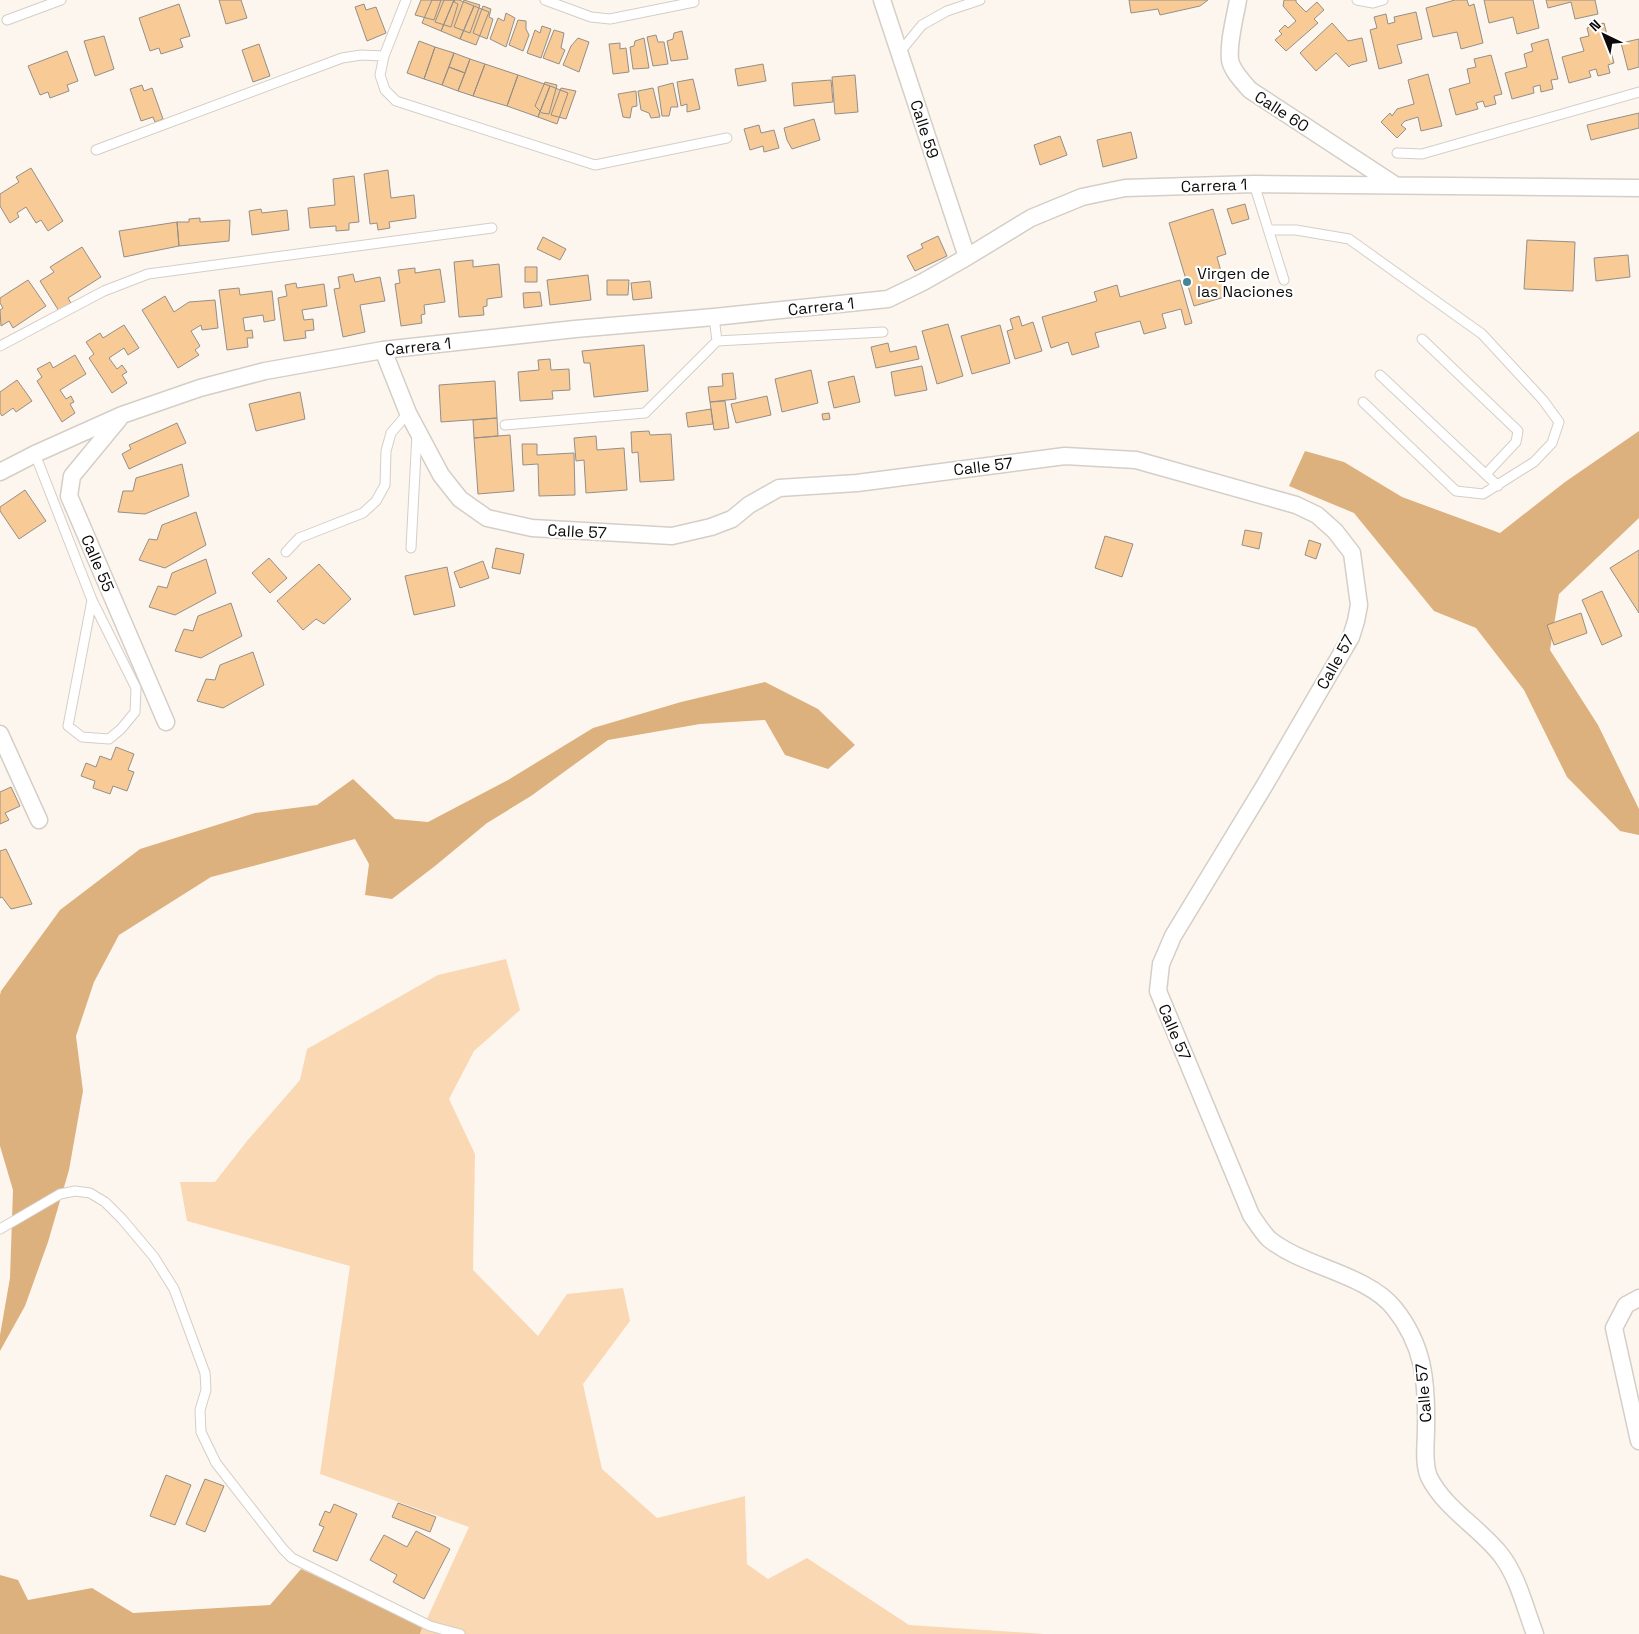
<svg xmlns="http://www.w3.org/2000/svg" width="1639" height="1634" font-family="'Space Grotesk',sans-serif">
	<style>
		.green { fill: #f9d8b3 }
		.forest { fill: #dcb17d }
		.building { fill: #f7ca96; stroke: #958f88 }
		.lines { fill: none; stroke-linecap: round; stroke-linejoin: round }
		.lane-casing { stroke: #d5cec7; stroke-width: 11 }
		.street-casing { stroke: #d5cec7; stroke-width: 19 }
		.lane { stroke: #fff; stroke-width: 9 }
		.street { stroke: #fff; stroke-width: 16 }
		.poi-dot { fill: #428695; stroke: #fff; stroke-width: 2 }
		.labels { text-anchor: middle; stroke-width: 4.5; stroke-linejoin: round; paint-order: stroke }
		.street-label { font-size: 16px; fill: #0d0b09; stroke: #fff }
		.poi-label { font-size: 16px; fill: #0d0b09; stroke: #fff; text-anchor: start }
	</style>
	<rect width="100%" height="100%" fill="#fdf6ee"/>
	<path class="green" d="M506 959 520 1010 474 1051 449 1099 475 1154 473 1270 538 1336 567 1294 623 1288 630 1321 583 1384 602 1469 657 1518 745 1496 747 1564 768 1579 807 1558 909 1625 1045 1634H420L469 1527 320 1474 350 1266 187 1221 180 1182H215L247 1141 300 1080 307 1049 438 975Z"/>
	<path class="forest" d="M1639 431V518L1559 594 1550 650 1598 725 1639 809V835L1620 831 1567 777 1524 690 1476 628 1434 611 1354 513 1289 486 1305 451 1344 462 1402 497 1500 533 1565 482Z
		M765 682 818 709 855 745 828 769 785 755 765 720 700 724 608 740 531 796 487 823 435 866 392 899 365 895 369 864 355 839 211 877 119 935 94 982 76 1036 83 1091 69 1170 48 1242 25 1306 0 1351V1335L10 1278 13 1190 0 1146V995L1 991 60 910 140 849 255 813 317 805 353 779 395 819 428 822 508 780 593 728 681 702Z
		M301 1569 423 1626 420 1634H0V1575L18 1580 28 1600 92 1588 133 1613 270 1605Z"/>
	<path class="building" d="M219 0H241L247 18 226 24Z
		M421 0H441L434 20 415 15Z
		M432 0H454L441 31 422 23Z
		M444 0H455L454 2 458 4 451 27 435 22Z
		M454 0H459L474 6 460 39 441 31Z
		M464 0 480 5 470 33 454 27Z
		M1129 0H1208L1200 6 1160 15 1158 9 1131 13Z
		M1284 0H1296V2L1306 12 1317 2 1324 10 1314 19 1318 23 1286 51 1275 40 1282 34 1279 31 1285 25 1288 28 1296 21 1283 6Z
		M1455 0H1467L1469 6 1474 4 1483 43 1461 49 1457 32 1433 37 1426 8Z
		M1484 0H1533L1539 28 1517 34 1513 17 1489 23Z
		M1546 0H1595L1598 14 1575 19 1571 2 1548 8Z
		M179 4 190 36 180 39 183 47 161 54 159 48 150 51 139 18Z
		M364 4 366 10 376 7 386 33 367 41 355 7Z
		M474 6 489 12 476 45 460 39Z
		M483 6 491 9 489 17 493 19 487 39 473 33Z
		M1416 12 1422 39 1397 45 1402 63 1379 69 1370 30 1377 28 1374 17 1386 14 1388 24 1395 22 1394 17Z
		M506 13 515 18 506 47 490 39 498 18 504 21Z
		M518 20 526 21V29L529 35 523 51 509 45Z
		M1332 23 1348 41 1362 38 1367 61 1351 65 1349 67 1336 53 1316 71 1300 53Z
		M1604 23 1614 63 1608 65 1610 73 1598 76 1596 69 1589 71 1591 77 1569 83 1562 57 1584 51 1580 38 1589 36 1587 28Z
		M542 26 551 29 541 58 527 53 535 30 540 33Z
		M554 30 564 33 561 48 565 50 559 64 543 58Z
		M682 31 688 59 671 61 667 41 673 39 674 33Z
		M656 35 658 42H664L668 64 653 66 647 37Z
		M104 36 114 69 95 76 84 41Z
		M578 38 589 42 579 72 563 65 571 46Z
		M644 38 649 68 633 69 630 47 634 46 635 41Z
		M1548 39 1558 79 1551 80 1553 89 1541 92 1540 85 1533 87 1534 93 1512 99 1505 73 1527 67 1524 54 1533 51 1531 44Z
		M1639 39V67L1628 70 1621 43Z
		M419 41 435 47 424 79 407 73Z
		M620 43V49L626 48 629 72 613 74 609 44Z
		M259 44 270 76 253 82 242 50Z
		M435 47 454 53 442 85 424 79Z
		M67 51 78 81 67 85 69 91 50 98 48 92 40 95 28 66Z
		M454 53 470 59 465 73 449 67Z
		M1491 55 1502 94 1494 96 1496 104 1485 107 1483 101 1476 103 1478 109 1456 115 1449 89 1470 83 1467 69 1476 67 1474 59Z
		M470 59 485 64 473 96 458 91Z
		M485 64 518 75 507 106 473 96Z
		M763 64 766 81 738 86 735 69Z
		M449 67 465 73 458 91 442 85Z
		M1428 74 1442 126 1421 131 1418 117 1405 121 1401 125 1406 129 1397 138 1381 122 1390 113 1392 116 1397 109 1414 104 1408 80Z
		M518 75 550 86 538 117 507 106Z
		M855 75 858 112 835 114 832 77Z
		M693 79 700 109 687 112V104L681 106 677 82Z
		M831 80 833 102 794 106 792 83Z
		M545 82 557 85 549 114 542 113 535 106Z
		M673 83 678 107H671L669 116H662L658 87Z
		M142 85 144 91 152 88 163 119 155 122 153 117 141 121 130 89Z
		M550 86 568 93 557 124 538 117Z
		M561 88 576 91 566 119 551 115Z
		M653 88 660 117 651 118 649 113 641 110 638 91Z
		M636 91 637 106 632 107 630 118 623 117 618 94Z
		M1639 113V128L1591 140 1587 125Z
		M814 119 820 140 792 149 787 140 784 128Z
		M759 125 761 133 774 130 779 148 764 152 763 146 750 150 744 129Z
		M1131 132 1137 158 1103 167 1097 140Z
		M1060 136 1067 155 1040 165 1034 145Z
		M31 168 63 221 48 231 41 220 36 223 26 207 17 213 19 217 10 223 0 206V194L19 182 16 177Z
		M388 170 391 198 414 195 416 218 389 222 390 228 378 230 377 223 370 224 364 174Z
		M354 176 359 222 349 223V230L336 231V226L310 228 308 208 335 205 333 179Z
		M1245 204 1249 219 1232 224 1227 209Z
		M261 209 262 213 287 210 289 230 252 235 249 211Z
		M1213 209 1226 254 1217 257 1228 296 1194 306 1169 223Z
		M200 218V222L230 220 229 241 179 246 177 222H189V219Z
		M177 222 179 246 124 257 119 231Z
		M938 236 947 256 915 271 907 256 923 248 921 244Z
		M543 237 566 249 560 260 537 249Z
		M1527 240 1575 242 1573 291 1524 289Z
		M82 247 101 277 68 298 71 303 59 311 40 281 54 272 50 267Z
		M1628 255 1630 277 1596 281 1594 258Z
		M473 260V267L499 264 502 297 487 299V306L483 307 484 315 459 317 454 262Z
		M525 267H537V282H525Z
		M415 268V273L440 269 445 302 424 305 425 314 421 315 422 323 401 326 395 284 400 283 398 270Z
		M353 274 355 282 380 277 385 301 360 305 365 332 343 337 334 289 340 288 338 277Z
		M588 275 591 300 550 305 547 280Z
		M28 280 46 306 13 328 9 321 1 326 0 310 3 308 0 303V298Z
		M607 280H629L628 295H607Z
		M1180 280 1192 323 1185 325 1181 309 1162 314 1166 328 1144 334 1140 321 1095 333 1099 347 1072 355 1068 342 1051 348 1042 317 1097 301 1094 292 1117 285 1120 297Z
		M650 281 652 298 633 300 631 283Z
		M296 283 297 288 324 284 327 306 302 310 304 320 313 319 314 330 305 331 306 338 284 341 278 298 287 296 285 285Z
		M239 288 240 295 272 291 275 320 264 322 263 315 243 318 245 331 252 330 253 338H247L248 347 227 350 219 290Z
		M540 292 542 306 524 308 523 293Z
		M165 296 174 312 189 302 215 300 218 328 202 330 201 325 191 331 200 346 195 350 199 355 178 368 142 310Z
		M1019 316 1022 326 1033 322 1042 351 1015 359 1007 331 1013 329 1010 319Z
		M948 324 963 376 937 384 922 331Z
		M124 325 139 348 128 355 124 348 109 358 117 369 122 365 127 372 122 375 127 383 112 393 89 358 94 354 86 342 100 333 103 338Z
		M1000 325 1010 363 972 374 961 336Z
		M888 343 890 352 916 346 919 359 876 368 871 347Z
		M644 345 648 391 594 397 590 363H584L582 351Z
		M75 355 86 374 60 390 66 399 71 396 74 402 70 404 75 413 62 422 37 381 42 377 37 369 50 362 53 368Z
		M550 359 551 370 569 369 570 390 552 391 553 399 520 401 518 372 539 370 538 360Z
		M922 366 927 390 895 396 891 372Z
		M811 370 818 403 782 412 775 379Z
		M733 373 736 399 710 402 708 387 723 386 722 374Z
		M854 376 860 402 834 408 828 382Z
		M17 380 32 401 16 412 13 408 2 416 0 413V392Z
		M495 381 497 418 441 422 439 385Z
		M300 392 305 419 256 431 249 404Z
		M767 396 771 415 736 423 731 404Z
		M725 401 729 428 714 430 710 402Z
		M711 409 713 424 688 427 686 413Z
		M829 413 830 419 823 420 822 414Z
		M497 418 498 436 474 438 473 420Z
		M177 423 186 443 129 469 122 454 131 449 129 445Z
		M649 431 650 435 671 434 674 480 640 482 638 452 632 453 631 432Z
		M510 435 514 491 478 494 474 438Z
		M596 436 597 450 624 448 627 490 586 493 584 460 576 461 574 438Z
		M522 444H537V455L574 453 575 495 539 496 538 464 523 465Z
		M182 464 189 496 145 514 118 512 123 491H133L136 478Z
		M25 490 46 521 19 539 0 511V507Z
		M196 512 206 545 165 568 139 560 149 539 157 540 162 525Z
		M1245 530 1262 533 1259 549 1242 545Z
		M1105 536 1133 544 1122 577 1095 568Z
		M1309 540 1321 544 1316 559 1305 555Z
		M496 548 524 554 520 574 492 568Z
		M1639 550V613L1610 568Z
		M269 558 287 578 270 593 252 573Z
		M206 559 216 593 175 615 149 607 158 586 167 588 172 573Z
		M483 561 489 578 460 588 454 572Z
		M319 564 351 599 324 624 316 619 303 630 277 601Z
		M447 567 455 606 414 615 405 576Z
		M1602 591 1622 636 1602 645 1582 600Z
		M231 603 242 636 201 658 175 651 184 629 193 631 198 616Z
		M1581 613 1587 633 1554 645 1547 625Z
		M253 652 264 685 223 708 197 701 206 679 215 680 220 665Z
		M116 747 134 754 128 770 134 772 127 791 113 786 110 794 93 788 95 781 81 776 86 763 96 767 100 756 111 760Z
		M11 787 20 806 5 813 9 820 0 824V792Z
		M6 849 32 904 11 909 2 897 0 898V851Z
		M166 1475 191 1485 175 1525 150 1516Z
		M205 1479 224 1486 205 1532 186 1524Z
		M398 1503 436 1517 430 1532 392 1517Z
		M334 1504 357 1514 337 1561 313 1551 324 1527 319 1525 325 1511 330 1513Z
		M416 1531 450 1549 424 1599 393 1582 397 1575 370 1560 384 1535 407 1547Z"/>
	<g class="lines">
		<g class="lane-casing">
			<path id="lane" d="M406 0 384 56 380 75 385 90 396 101 595 165 727 138
				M545 0 591 17 610 19 694 2
				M1357 0 1373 3 1383 0
				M7 20 61 0
				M900 52 922 25 947 11 980 0
				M96 150 342 58 361 55 384 56
				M1397 153 1422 154 1639 92
				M1254 184 1284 280
				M1269 230H1296L1349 239 1482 334 1543 400 1559 422 1552 443 1534 462 1483 494 1456 491 1363 402
				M714 317 717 341
				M1422 339 1518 431 1516 442 1486 474
				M0 346 104 291 148 274 492 228
				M1380 375 1498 486
				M505 425 645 413 717 341 883 332
				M35 454 92 600 136 688 135 712 121 729 109 739 82 737 68 726 92 600
				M411 548 417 434
				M286 552 299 538 363 513 376 501 385 485 386 451 391 433 408 413
				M0 1229 60 1194 75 1191 90 1193 105 1202 122 1219 154 1257 174 1289 205 1373 206 1390 200 1410 201 1432 216 1463 283 1549 292 1558 430 1626 460 1634"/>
		</g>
		<g class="street-casing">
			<path id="street" d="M882 0 967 257
				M1238 0C1235 17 1228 43 1230 60 1232 71 1243 82 1250 90L1395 185
				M383 350 408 413 441 475 460 499 487 518 532 528 672 536 711 527 732 519 749 505 779 488 857 483 1065 456 1136 460 1296 505 1317 515 1335 531 1352 553 1359 605 1356 621 1351 637 1266 783 1173 936 1161 964 1158 991 1251 1215C1256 1222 1262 1232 1269 1239 1303 1267 1367 1274 1394 1308 1424 1345 1427 1382 1426 1429 1426 1444 1423 1463 1429 1477 1445 1509 1479 1527 1501 1555 1518 1577 1525 1608 1535 1634
				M119 419 72 476 69 496 166 722
				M0 472 35 454 122 415 200 388 265 371 383 350 575 329 714 317 888 299 923 282 967 257 1031 218 1082 197 1125 188 1254 184 1639 188
				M0 734 39 820
				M1639 1298 1626 1305 1614 1328 1639 1441"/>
		</g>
		<use href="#lane" class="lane"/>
		<use href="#street" class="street"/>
	</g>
	<circle class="poi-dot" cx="1187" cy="282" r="5"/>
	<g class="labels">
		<g class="street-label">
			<text transform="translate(1282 111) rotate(33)" y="6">Calle 60</text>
			<text transform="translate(925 129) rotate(72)" y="6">Calle 59</text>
			<text transform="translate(1214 185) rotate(-2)" y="6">Carrera 1</text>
			<text transform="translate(821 306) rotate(-6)" y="6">Carrera 1</text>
			<text transform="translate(418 346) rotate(-6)" y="6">Carrera 1</text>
			<text transform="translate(983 466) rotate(-7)" y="6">Calle 57</text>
			<text transform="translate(577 531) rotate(3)" y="6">Calle 57</text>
			<text transform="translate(98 563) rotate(67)" y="6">Calle 55</text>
			<text transform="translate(1335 662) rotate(-61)" y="6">Calle 57</text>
			<text transform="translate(1175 1032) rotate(67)" y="6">Calle 57</text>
			<text transform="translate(1423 1393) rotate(-95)" y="6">Calle 57</text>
		</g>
		<g class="poi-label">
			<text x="1197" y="279">Virgen de<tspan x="1197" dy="18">las Naciones</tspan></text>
		</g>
	</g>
	<g transform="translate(1604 35) rotate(317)" stroke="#ffffff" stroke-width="4" paint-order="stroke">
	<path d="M0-4L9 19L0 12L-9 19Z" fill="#0d0b09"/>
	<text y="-8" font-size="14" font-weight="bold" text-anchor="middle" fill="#0d0b09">N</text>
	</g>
</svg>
